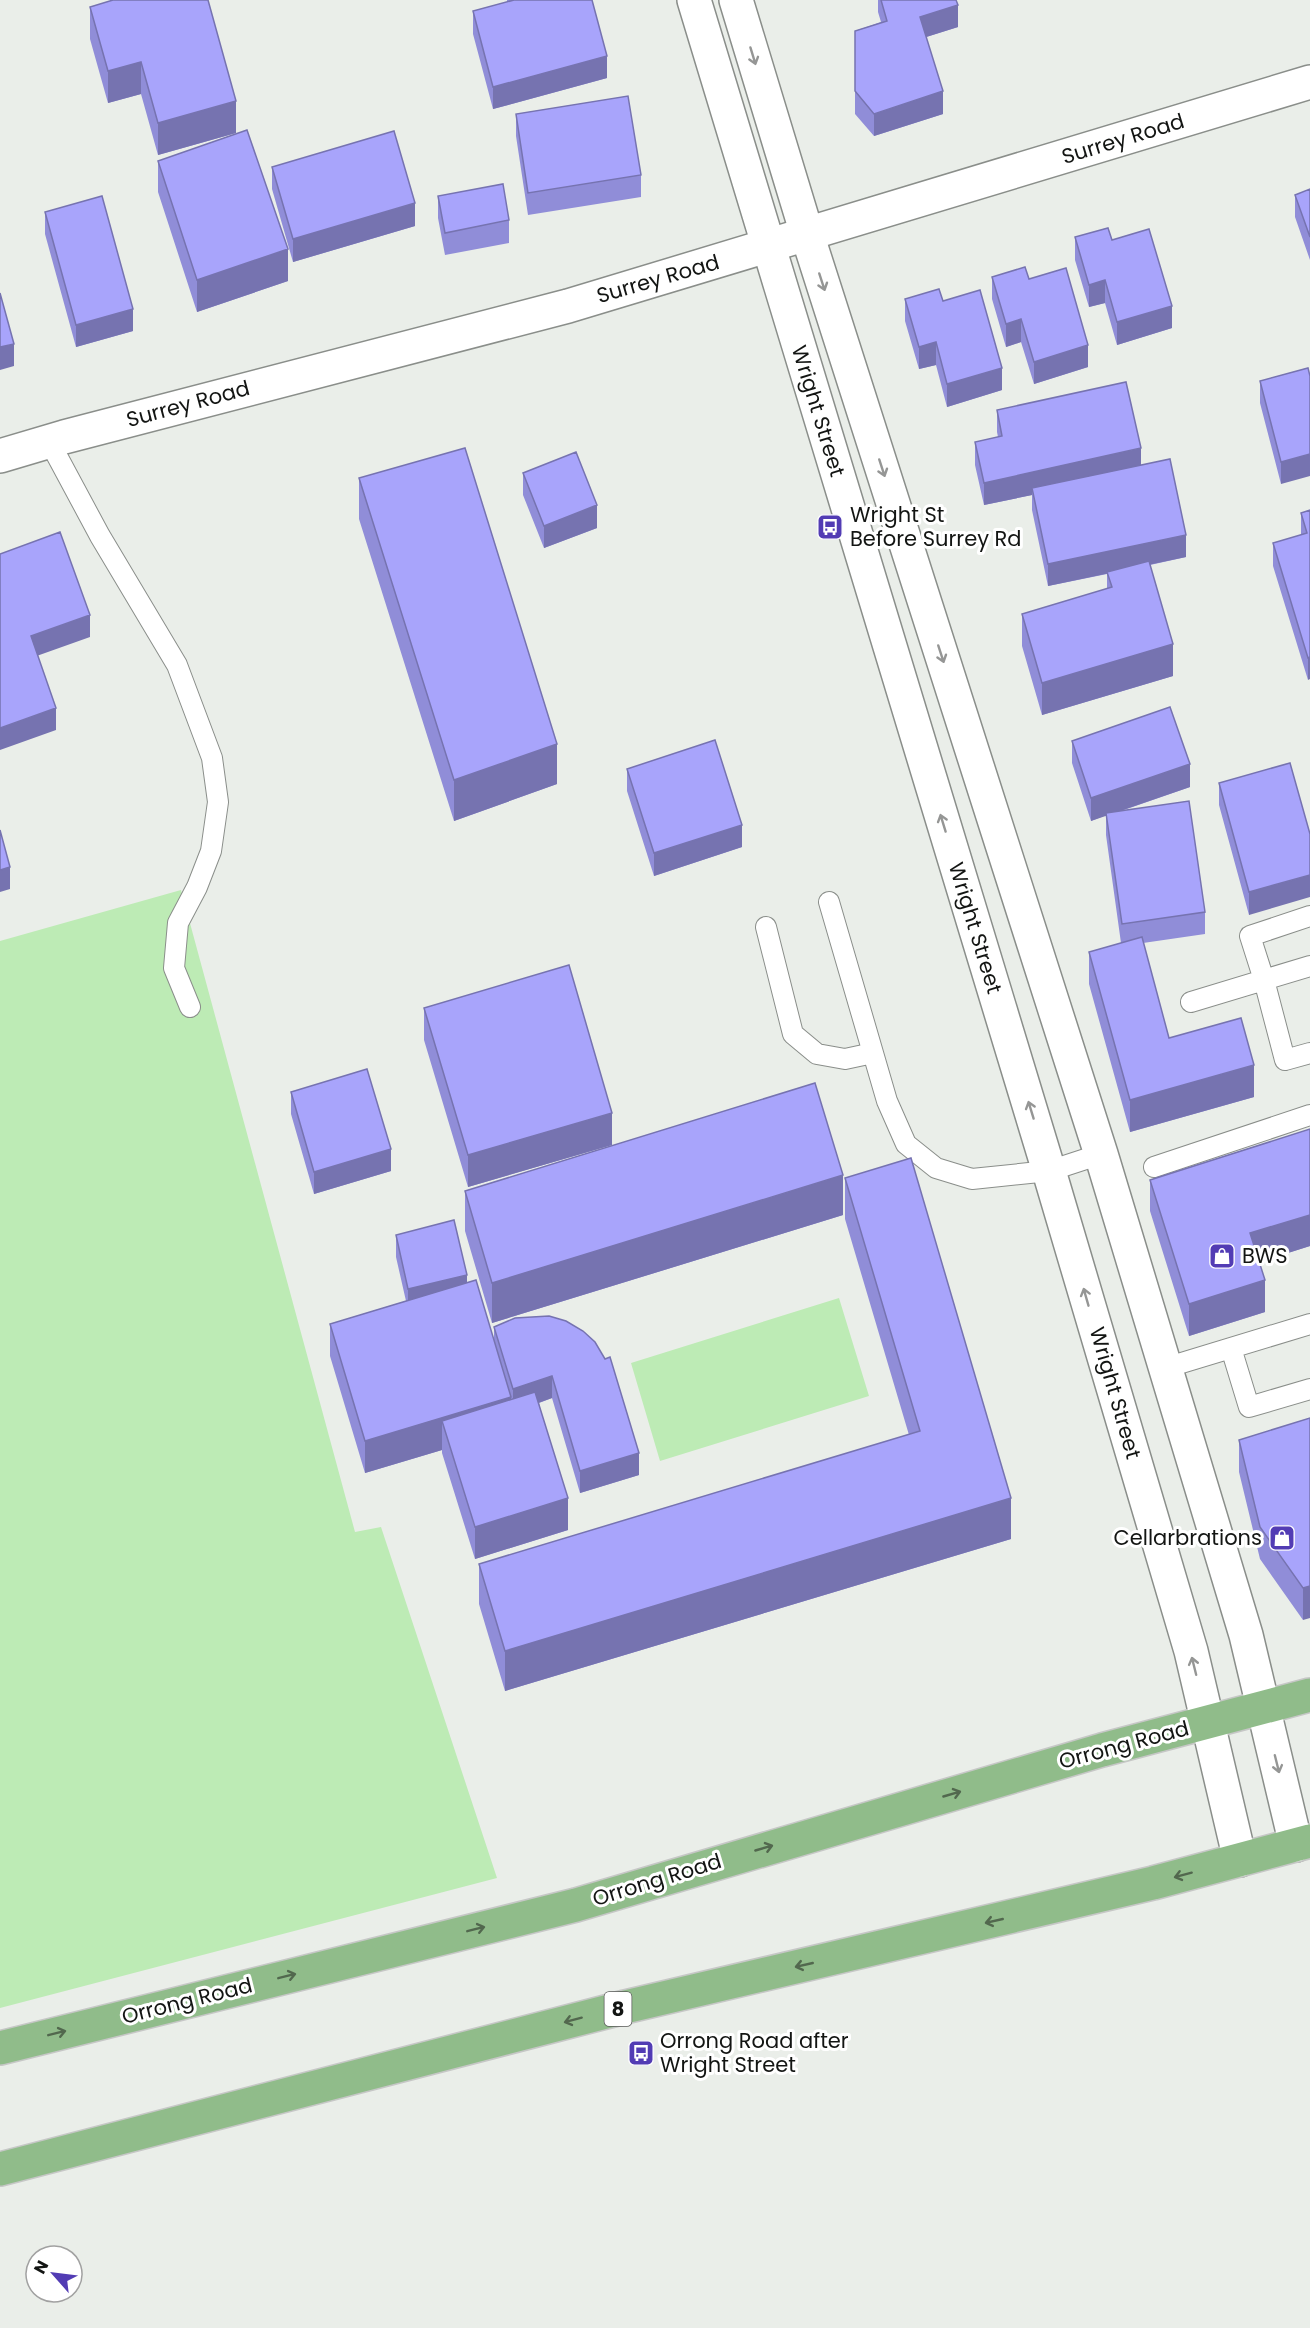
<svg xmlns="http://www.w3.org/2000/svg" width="1310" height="2328" font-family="Poppins,sans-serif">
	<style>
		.green { fill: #bdebb5 }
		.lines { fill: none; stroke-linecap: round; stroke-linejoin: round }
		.service-casing { stroke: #8a8e8a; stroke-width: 22 }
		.minor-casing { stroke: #8a8e8a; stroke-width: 36 }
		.tertiary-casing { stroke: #8a8e8a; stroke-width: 36 }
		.trunk-casing { stroke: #c6c7c6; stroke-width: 36 }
		.service { stroke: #fff; stroke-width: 20 }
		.minor { stroke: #fff; stroke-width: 33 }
		.tertiary { stroke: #fff; stroke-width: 33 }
		.trunk { stroke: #90bc8a; stroke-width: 33 }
		.wall { fill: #908dd8 }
		.shaded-wall { fill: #7673b0 }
		.building { fill: #a8a4fb; stroke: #7673b0; stroke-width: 1.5 }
		.oneway { stroke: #959695 }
		.oneway2 { stroke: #52684e }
		.labels { text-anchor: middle; stroke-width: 6; stroke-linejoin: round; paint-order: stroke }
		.shield { fill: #fff; stroke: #5a5b5a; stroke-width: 1.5 }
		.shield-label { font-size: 20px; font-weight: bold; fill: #131513 }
		.street-label { font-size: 21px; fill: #131513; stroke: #fff }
		.poi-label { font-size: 21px; fill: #131513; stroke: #fff; text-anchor: start }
	</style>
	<rect width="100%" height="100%" fill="#eaeee9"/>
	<path class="green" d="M181 890 355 1532 381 1527 497 1878 0 2008V941Z
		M839 1298 869 1396 660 1461 631 1363Z"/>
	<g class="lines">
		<g class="service-casing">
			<path id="service" d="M49 441 100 536 177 665 212 758 218 802 211 851 197 887 178 923 174 968 190 1007
				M829 902 887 1101 906 1144 936 1168 972 1179 1049 1171 1101 1154
				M1310 916 1250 936 1264 980 1285 1060 1310 1053
				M766 927 793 1034 817 1054 845 1059 873 1053
				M1191 1002 1310 966
				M1154 1167 1310 1115
				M1231 1348 1249 1407 1310 1389
				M1165 1368 1310 1324"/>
		</g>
		<g class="minor-casing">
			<path id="minor" d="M0 456 64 437 568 306 1310 82"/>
		</g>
		<g class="tertiary-casing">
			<path id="tertiary" d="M694 0 1049 1171 1191 1651 1240 1860
				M736 0 807 234 1101 1154 1246 1635 1296 1845"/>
		</g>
		<g class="trunk-casing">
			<path id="trunk" d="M0 2048 576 1905 1102 1750 1310 1695
				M0 2169 625 2007 1153 1883 1310 1841"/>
		</g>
		<use href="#service" class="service"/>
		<use href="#minor" class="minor"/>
		<use href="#tertiary" class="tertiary"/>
		<use href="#trunk" class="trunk"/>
	</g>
	<path class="wall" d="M507 0H592L607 78 493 109 473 34V11L507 2Z
		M878 0H956L958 27 926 37 943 114 874 136 855 114V31L881 22 878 12Z
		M90 7 236 133 158 155 141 94 108 103 90 39Z
		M516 114 641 175V197L528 215 516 136Z
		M158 161 288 281 197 312 158 192Z
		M272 167 415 226 293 262 272 189Z
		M1310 189V260L1295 217V195Z
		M438 196 509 220V243L445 255 438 218Z
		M45 212 133 331 76 347 45 234Z
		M1075 237 1112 240 1172 328 1117 345 1105 303 1089 307 1075 260Z
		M992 277 1029 279 1088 367 1034 384 1021 342 1006 347 992 299Z
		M905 299 943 301 1002 390 947 407 936 365 919 369 905 321Z
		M1308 368 1281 484 1260 403V381Z
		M997 410 1141 465 1186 557 1150 565 1173 676 1042 715 1022 646V614L1107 589V574L1048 586 1032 510V495L984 505 975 465V442L998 437 997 432Z
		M523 473 597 528 544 548 523 495Z
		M359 478 557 784 454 821 359 519Z
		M1310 510 1308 680 1273 566V543L1301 535V513Z
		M1072 741 1190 787 1121 811 1205 912V934L1143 943 1169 1038 1254 1097 1130 1132 1089 984V952L1121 943 1106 835V815L1091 821 1072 763Z
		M627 769 742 847 654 876 627 791Z
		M1219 783 1310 834 1249 915 1219 805Z
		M424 1008 612 1145 468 1187 424 1040Z
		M291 1092 391 1171 314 1194 291 1114Z
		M1310 1129V1246L1259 1262 1265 1312 1189 1336 1150 1211V1180Z
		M845 1178 1011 1539 505 1691 479 1604V1564L909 1435 845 1219Z
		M465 1191 843 1215 492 1323 465 1231Z
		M396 1235 467 1283 494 1342V1327L515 1318 639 1475 580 1493 552 1398 539 1403 568 1530 475 1559 442 1453V1450L365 1473 330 1356V1324L406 1301 396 1257Z
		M1310 1418 1303 1620 1260 1559 1239 1472V1440Z"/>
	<path class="shaded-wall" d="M958 5V27L920 39V17Z
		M607 56V78L493 109V87Z
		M141 62V94L108 103V71Z
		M943 91V114L874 136V114Z
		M236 101V133L158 155V123Z
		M415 203V226L293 262V239Z
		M288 249V281L197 312V280Z
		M1105 280V303L1089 307V285Z
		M1172 306V328L1117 345V322Z
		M133 309V331L76 347V325Z
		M1021 319V342L1006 347V324Z
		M936 342V365L919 369V347Z
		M14 344V366L0 370V347Z
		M1088 345V367L1034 384V362Z
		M1002 368V390L947 407V384Z
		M1141 448V471L1032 488V495L984 505V483Z
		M1310 454V476L1281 484V462Z
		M597 505V528L544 548V526Z
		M1186 535V557L1048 586V564Z
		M90 615V637L31 658V636Z
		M1173 644V676L1042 715V683Z
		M1310 657V679L1308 680V658Z
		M56 708V730L0 750V728Z
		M557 744V784L454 821V780Z
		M1190 764V787L1091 821V798Z
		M742 825V847L654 876V853Z
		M10 867V889L0 892V870Z
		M1310 875V897L1249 915V892Z
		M1254 1065V1097L1130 1132V1100Z
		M612 1113V1145L468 1187V1155Z
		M391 1149V1171L314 1194V1172Z
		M843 1175V1215L492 1323V1283Z
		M1310 1215V1246L1250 1265V1233Z
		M467 1275V1297L408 1311V1289Z
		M1265 1280V1312L1189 1336V1304Z
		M552 1376V1398L513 1412V1389Z
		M511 1397V1428L442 1421V1450L365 1473V1441Z
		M639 1453V1475L580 1493V1471Z
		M568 1498V1530L475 1559V1527Z
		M1011 1498V1539L505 1691V1651Z
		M1310 1586V1618L1303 1620V1588Z"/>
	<path class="building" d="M113 0H208L236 101 158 123 141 62 108 71 90 7Z
		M514 0H592L607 56 493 87 473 11Z
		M881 0H956L958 5 920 17 943 91 874 114 855 91V31L887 21Z
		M628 96 641 175 528 193 516 114Z
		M247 130 288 249 197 280 158 161Z
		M394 131 415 203 293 239 272 167Z
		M503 184 509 220 445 233 438 196Z
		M1310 189V237L1295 195Z
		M102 196 133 309 76 325 45 212Z
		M1108 228 1112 240 1149 229 1172 306 1117 322 1105 280 1089 285 1075 237Z
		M1025 267 1029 279 1066 268 1088 345 1034 362 1021 319 1006 324 992 277Z
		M939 289 943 301 980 290 1002 368 947 384 936 342 919 347 905 299Z
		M0 293 14 344 0 347Z
		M1308 368 1310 376V454L1281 462 1260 381Z
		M1126 382 1141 448 984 483 975 442 1002 436 997 410Z
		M465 448 557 744 454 780 359 478Z
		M576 452 597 505 544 526 523 473Z
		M1170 459 1186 535 1048 564 1032 488Z
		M1310 510V657L1308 658 1273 543 1307 533 1301 513Z
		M60 532 90 615 31 636 56 708 0 728V554Z
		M1149 561 1173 644 1042 683 1022 614 1112 587 1107 572Z
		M1170 707 1190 764 1091 798 1072 741Z
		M715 740 742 825 654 853 627 769Z
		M1290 763 1310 834V875L1249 892 1219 783Z
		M1189 801 1205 912 1122 924 1106 813Z
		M0 830 10 867 0 870Z
		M1142 937 1169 1038 1241 1018 1254 1065 1130 1100 1089 952Z
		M569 965 612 1113 468 1155 424 1008Z
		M367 1069 391 1149 314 1172 291 1092Z
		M815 1083 843 1175 492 1283 465 1191Z
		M1310 1129V1215L1250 1233 1265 1280 1189 1304 1150 1180Z
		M911 1158 1011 1498 505 1651 479 1564 920 1431 845 1178Z
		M454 1220 467 1275 408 1289 396 1235Z
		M476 1280 511 1397 365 1441 330 1324Z
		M549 1316 566 1321 583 1331 595 1342 605 1359 610 1357 639 1453 580 1471 552 1376 513 1389 494 1327 515 1318Z
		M535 1392 568 1498 475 1527 442 1421Z
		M1310 1418V1586L1303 1588 1260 1527 1239 1440Z"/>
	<defs><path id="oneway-shaft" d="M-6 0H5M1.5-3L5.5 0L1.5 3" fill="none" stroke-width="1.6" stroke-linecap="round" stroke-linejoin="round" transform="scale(1.5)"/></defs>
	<g class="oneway">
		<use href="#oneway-shaft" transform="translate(753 56) rotate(73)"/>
		<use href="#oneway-shaft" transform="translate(822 282) rotate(72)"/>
		<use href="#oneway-shaft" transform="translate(882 468) rotate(72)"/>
		<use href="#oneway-shaft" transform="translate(941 654) rotate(72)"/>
		<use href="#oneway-shaft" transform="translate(943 823) rotate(-107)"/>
		<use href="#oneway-shaft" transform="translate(1031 1110) rotate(-107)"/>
		<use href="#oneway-shaft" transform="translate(1086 1297) rotate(-106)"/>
		<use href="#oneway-shaft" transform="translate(1194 1666) rotate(-104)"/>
		<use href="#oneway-shaft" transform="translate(1277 1764) rotate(76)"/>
	</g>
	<g class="oneway2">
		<use href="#oneway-shaft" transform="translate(952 1794) rotate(-16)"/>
		<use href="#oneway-shaft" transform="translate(764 1848) rotate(-16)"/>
		<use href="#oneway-shaft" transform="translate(1183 1875) rotate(165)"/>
		<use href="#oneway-shaft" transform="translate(994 1921) rotate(167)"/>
		<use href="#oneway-shaft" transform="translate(476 1929) rotate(-14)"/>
		<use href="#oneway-shaft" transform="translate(804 1965) rotate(167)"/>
		<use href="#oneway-shaft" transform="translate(287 1976) rotate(-14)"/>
		<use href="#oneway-shaft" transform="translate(573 2020) rotate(165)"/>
		<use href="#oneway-shaft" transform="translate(57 2033) rotate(-14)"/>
	</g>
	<defs>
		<g id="bus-square" transform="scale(1.35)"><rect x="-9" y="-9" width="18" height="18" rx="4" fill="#523cb4" stroke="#fff"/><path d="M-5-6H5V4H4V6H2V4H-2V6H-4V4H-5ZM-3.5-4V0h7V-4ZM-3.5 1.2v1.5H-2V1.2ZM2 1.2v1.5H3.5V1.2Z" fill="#fff"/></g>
		<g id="shop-square" transform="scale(1.35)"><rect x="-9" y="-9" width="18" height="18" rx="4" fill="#523cb4" stroke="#fff"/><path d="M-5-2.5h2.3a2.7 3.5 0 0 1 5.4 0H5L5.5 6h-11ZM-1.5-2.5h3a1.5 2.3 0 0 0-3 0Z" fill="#fff"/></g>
	</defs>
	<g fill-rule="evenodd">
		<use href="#bus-square" x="830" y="527"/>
		<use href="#shop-square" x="1222" y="1256"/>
		<use href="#shop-square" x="1282" y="1538"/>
		<use href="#bus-square" x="641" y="2053"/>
	</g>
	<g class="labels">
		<rect class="shield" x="604.5" y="1992" width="27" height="34" rx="4.5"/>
		<g class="shield-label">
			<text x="618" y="2016">8</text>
		</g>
		<g class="street-label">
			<text transform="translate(1123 139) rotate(-17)" y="7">Surrey Road</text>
			<text transform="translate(658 279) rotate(-16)" y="7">Surrey Road</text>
			<text transform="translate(188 404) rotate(-15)" y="7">Surrey Road</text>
			<text transform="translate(818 411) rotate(73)" y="7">Wright Street</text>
			<text transform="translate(975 928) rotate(73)" y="7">Wright Street</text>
			<text transform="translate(1115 1393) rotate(74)" y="7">Wright Street</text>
			<text transform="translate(1124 1745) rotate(-15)" y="7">Orrong Road</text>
			<text transform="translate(657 1880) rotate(-17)" y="7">Orrong Road</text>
			<text transform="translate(187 2001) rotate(-14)" y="7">Orrong Road</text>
		</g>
		<g class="poi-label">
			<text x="850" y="522">Wright St<tspan x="850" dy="24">Before Surrey Rd</tspan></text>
			<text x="1242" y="1263">BWS</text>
			<text x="1262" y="1545" text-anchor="end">Cellarbrations</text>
			<text x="660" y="2048">Orrong Road after<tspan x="660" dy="24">Wright Street</tspan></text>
		</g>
	</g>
	<g transform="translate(54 2274) rotate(298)"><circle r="28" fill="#ffffff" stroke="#a1a1a1" stroke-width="1.5"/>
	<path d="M0-4.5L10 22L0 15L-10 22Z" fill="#523cb4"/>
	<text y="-9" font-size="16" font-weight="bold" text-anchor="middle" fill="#131513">N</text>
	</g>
</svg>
